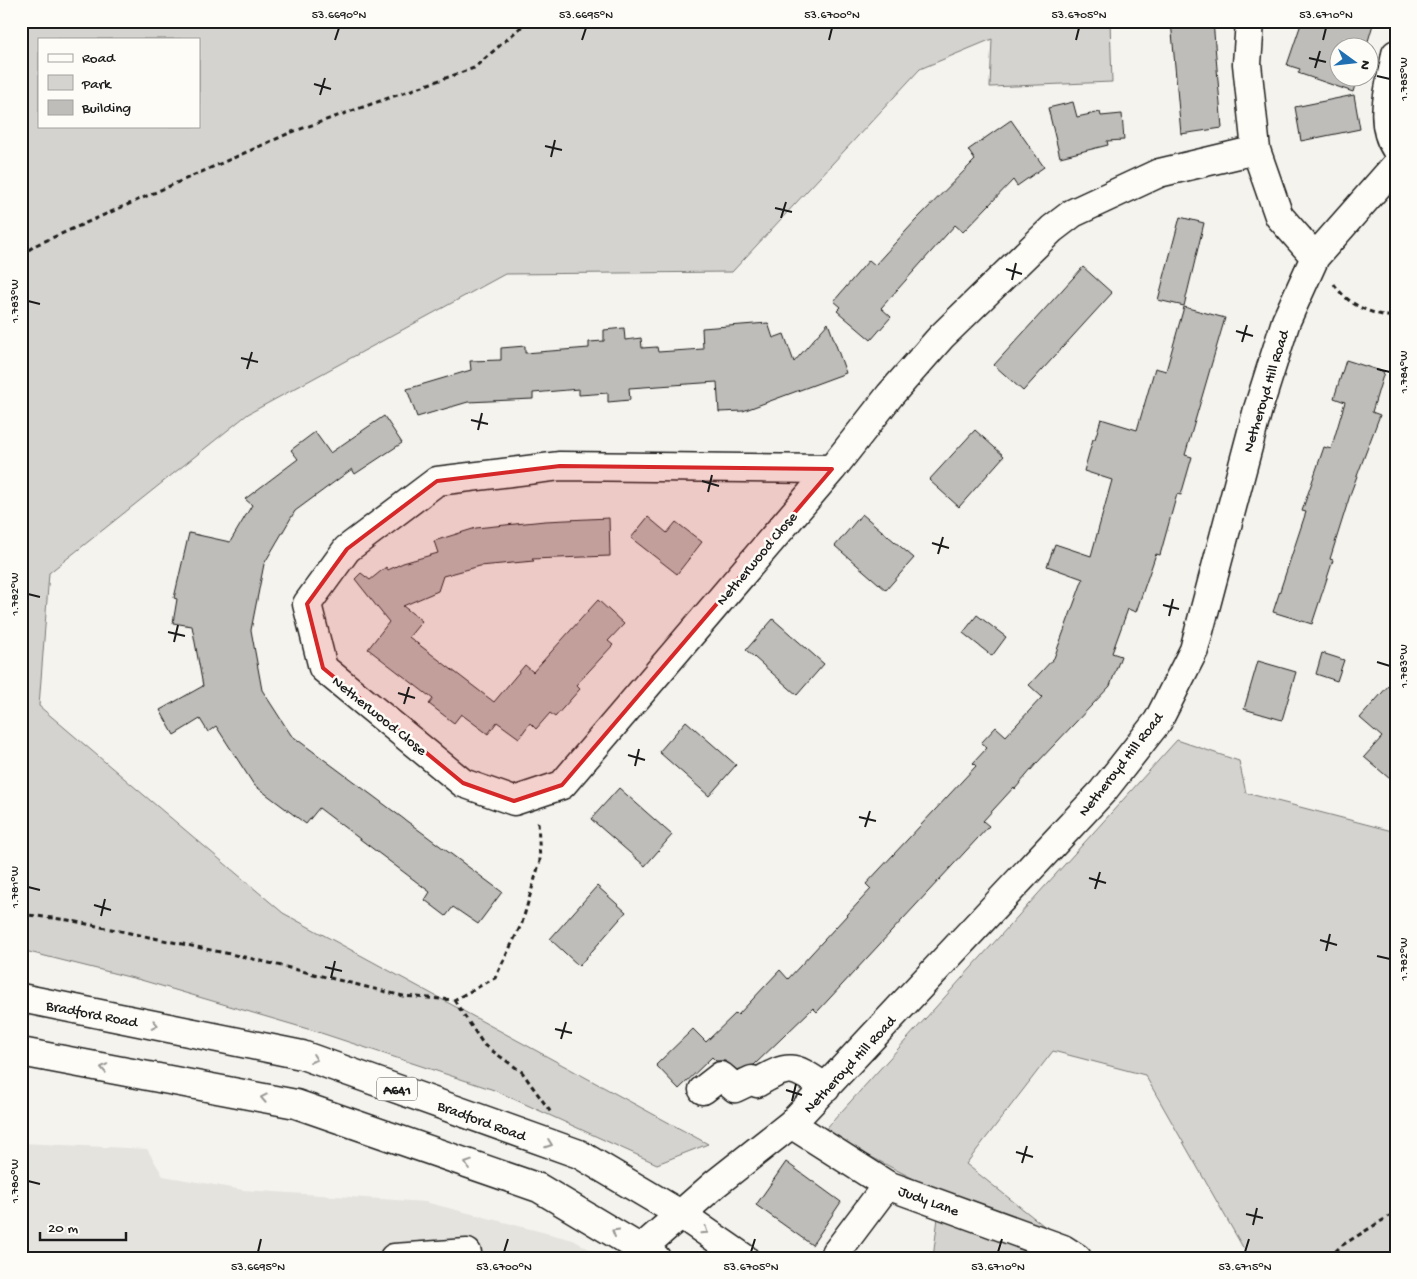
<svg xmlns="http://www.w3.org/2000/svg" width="1417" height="1279" font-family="'Gochi Hand',sans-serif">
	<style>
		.built { fill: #e4e3de }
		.green { fill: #d4d3cf; stroke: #787876; fill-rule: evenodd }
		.building { fill: #bebdba; stroke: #1c1c1c }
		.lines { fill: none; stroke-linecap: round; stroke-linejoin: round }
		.minor-casing { stroke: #1c1c1c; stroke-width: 31 }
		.major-casing { stroke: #1c1c1c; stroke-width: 31 }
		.path { stroke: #1c1c1c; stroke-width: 3; stroke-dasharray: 5 4; stroke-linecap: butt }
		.minor { stroke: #fdfcf7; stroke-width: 28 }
		.major { stroke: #fdfcf7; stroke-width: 28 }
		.oneway { stroke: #989794 }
		.marked { fill: #d62828; fill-opacity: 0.2; stroke: #d62828; stroke-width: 4; stroke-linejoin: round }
		.ticks { fill: none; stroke: #1c1c1c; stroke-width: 2 }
		.labels { text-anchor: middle; stroke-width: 5; stroke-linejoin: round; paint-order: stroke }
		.shield { fill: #fdfcf7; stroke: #605f5e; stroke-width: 1 }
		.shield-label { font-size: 14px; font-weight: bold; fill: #1c1c1c }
		.street-label { font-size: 15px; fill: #1c1c1c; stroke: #fdfcf7 }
		.neatline { fill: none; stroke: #1c1c1c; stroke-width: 2 }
		.ticks-label { font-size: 12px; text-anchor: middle; fill: #1c1c1c }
	</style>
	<rect width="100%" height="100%" fill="#f4f3ee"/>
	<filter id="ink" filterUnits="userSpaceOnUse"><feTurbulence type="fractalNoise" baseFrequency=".02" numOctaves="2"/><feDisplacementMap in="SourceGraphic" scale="10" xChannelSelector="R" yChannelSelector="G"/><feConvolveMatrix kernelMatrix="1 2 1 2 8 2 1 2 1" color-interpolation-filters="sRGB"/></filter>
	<g filter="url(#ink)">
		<path class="built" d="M21 1143 147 1149 163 1176 243 1190 425 1202 573 1240 605 1258H21Z"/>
		<path class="green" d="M21 21H1110L1112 82 990 87 992 39 920 69 732 272 505 274 248 414 49 573 39 706 283 913 708 1144 657 1164 494 1090 318 1032 141 980 21 950ZM39 39H199V126H39Z
			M1177 740 1239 761 1246 793 1396 832V1258H1249L1145 1075 1053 1051 966 1164 1053 1233 1039 1258H933L941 1193 823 1132Z"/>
		<path class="building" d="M1171 21H1213L1222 128 1181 134Z
			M1302 21H1374L1366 48H1340V78H1357L1353 92 1298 73 1300 69 1287 65Z
			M1354 95 1360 129 1301 141 1295 107Z
			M1073 102 1077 117 1100 112 1101 116 1122 114 1124 140 1107 141 1108 145 1060 157 1048 108Z
			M1011 120 1044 167 1017 186 1013 180 963 232 955 225 881 308 891 317 871 340 837 311 841 307 834 301 869 260 875 265 916 220 975 160 968 150Z
			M1180 217 1204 223 1184 306 1158 300Z
			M1083 267 1112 293 1023 391 994 365Z
			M1184 307 1225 318 1185 455 1192 457 1181 495 1177 494 1160 555 1156 554 1136 612 1128 609 1112 653 1121 656 1110 686 1036 764 1015 789 1014 787 983 821 989 826 817 1012 813 1008 754 1065 737 1070 725 1061H716L712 1057 679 1089 656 1065 693 1029 706 1042 736 1013 738 1015 780 970 788 979 871 889 866 884 976 766 973 763 987 748 981 743 996 727 1006 736 1042 697 1029 685 1054 658 1083 579 1047 566 1055 544 1091 556 1112 480 1084 471 1093 439H1095L1101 419 1137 430 1155 368 1166 371Z
			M768 323 773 338 784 334 794 362 828 323 846 373 743 411 719 412 717 382 629 388 630 400 608 402V393L579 395V389L533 393V399L468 402 417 417 407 389 471 370 470 361 501 360V348L525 346V353L589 348V342L604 341V330L624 328 625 340 641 338 642 348 657 347 658 352 703 349 702 328Z
			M1346 360 1384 372 1372 412 1380 415 1351 492 1330 559 1333 560 1312 624 1273 612 1306 512 1302 511 1324 447 1331 449 1345 402 1334 398Z
			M384 416 402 443 355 474 352 469 295 511 264 564 251 630 262 690 291 735 502 892 478 924 453 907 446 916 425 900 430 892 319 808 306 824 254 785 216 726 208 732 200 719 174 735 160 710 203 686 192 626 173 623 177 599 174 598 189 533 230 542 252 505 245 499 298 459 291 450 315 432 330 453Z
			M975 430 1004 456 959 507 929 480Z
			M862 514 914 558 886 590 835 546Z
			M648 517 667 533 676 522 702 542 677 574 631 538Z
			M609 518 610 556 532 559 534 561 480 566 443 576 438 591 403 606 422 621 409 637 494 702 525 665 533 672 598 600 624 624 608 641 613 645 576 685 580 689 555 717 550 713 536 729 530 723 519 738 497 722 488 734 461 714 454 723 429 704 433 699 368 649 389 622 355 579 361 573 370 580 386 567 388 570 403 563 438 553 434 541 476 528 545 521Z
			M977 615 1006 637 992 656 963 633Z
			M773 619 824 664 797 695 746 650Z
			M1322 653 1344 660 1337 681 1316 674Z
			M1258 661 1296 672 1282 720 1244 709Z
			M1396 677V784L1364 757 1382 737 1360 718Z
			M686 721 736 765 709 796 659 752Z
			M619 788 672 835 645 866 591 819Z
			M597 886 626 912 579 966 550 939Z
			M786 1162 841 1202 812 1245 756 1205Z"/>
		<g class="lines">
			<g class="minor-casing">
				<path id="minor" d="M1250 21 1247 64 1256 150 1279 216 1315 257
					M1396 54C1391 85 1377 121 1396 149
					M832 469 560 466 437 481 347 549 307 604 323 668 463 783 514 801 562 785 832 469 890 395 941 337 1052 229 1073 213 1159 173 1256 150
					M703 1090 721 1076 735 1088 752 1080 757 1083C792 1062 794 1067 826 1088
					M791 1124 887 1185 1063 1249 1077 1258
					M642 1248 715 1184 791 1124 1103 791 1158 721 1194 650 1258 409 1286 321 1315 257 1396 165
					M836 1253 887 1185
					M394 1258 467 1253"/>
			</g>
			<g class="major-casing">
				<path id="major" d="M21 998 302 1055 579 1154 682 1215 744 1258
					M21 1052 296 1104 539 1188 656 1258"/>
			</g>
			<path class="path" d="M21 255 36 245 292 132 474 68 528 21
				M1334 284C1348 305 1371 315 1396 317
				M21 914 68 920 249 958 403 996 454 1000 495 978 522 923 540 861 538 821
				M454 1000 484 1045 522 1072 552 1114
				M1329 1258 1341 1246 1396 1212"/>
			<use href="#minor" class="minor"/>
			<use href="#major" class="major"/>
		</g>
		<defs><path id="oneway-chevron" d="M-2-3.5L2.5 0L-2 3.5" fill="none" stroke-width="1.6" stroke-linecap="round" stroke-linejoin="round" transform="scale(1.25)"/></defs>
		<g class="oneway">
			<use href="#oneway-chevron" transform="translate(155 1025) rotate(11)"/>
			<use href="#oneway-chevron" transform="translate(314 1059) rotate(20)"/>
			<use href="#oneway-chevron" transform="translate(104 1068) rotate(-169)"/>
			<use href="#oneway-chevron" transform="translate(264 1098) rotate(-169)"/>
			<use href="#oneway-chevron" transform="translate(549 1144) rotate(20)"/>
			<use href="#oneway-chevron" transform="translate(468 1164) rotate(-161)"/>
			<use href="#oneway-chevron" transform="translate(705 1231) rotate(35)"/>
			<use href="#oneway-chevron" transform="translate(615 1232) rotate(-150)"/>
		</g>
	</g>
	<path class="marked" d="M560 466 832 469 562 785 514 801 463 783 323 668 307 604 347 549 437 481Z"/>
	<path class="ticks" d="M335 40 339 28M582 40 586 28M829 40 832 28M1076 40 1079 28M1323 40 1326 28M1309 58 1326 62M1315 68 1320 51M1377 76 1390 79M314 84 331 89M320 95 325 78M545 146 562 150M551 157 555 140M775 208 792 212M781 218 786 202M1006 269 1022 274M1012 280 1016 263M28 301 40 304M1236 331 1253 336M1242 342 1247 325M241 358 258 362M247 369 252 352M1377 369 1390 372M471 420 488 424M478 430 482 413M702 481 719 486M708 492 712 475M932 543 949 548M938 554 943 537M28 594 40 597M1163 605 1179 609M1169 616 1173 599M168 632 185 636M174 642 178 625M1377 662 1390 666M398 693 415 698M404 704 409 687M628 755 645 760M635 766 639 749M859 817 876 821M865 827 870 811M1089 878 1106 883M28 887 40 890M1095 889 1100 872M94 905 111 910M101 916 105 899M1320 940 1337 945M1326 951 1330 934M1377 956 1390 959M325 967 342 971M331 978 335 961M555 1029 572 1033M561 1039 566 1022M786 1090 802 1095M792 1101 796 1084M1016 1152 1033 1157M1022 1163 1027 1146M28 1181 40 1184M1246 1214 1263 1218M1253 1225 1257 1208M258 1252 261 1239M504 1252 508 1239M751 1252 755 1239M998 1252 1002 1239M1245 1252 1249 1239"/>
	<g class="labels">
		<rect class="shield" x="377" y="1077.5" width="40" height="23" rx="4"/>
		<g class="shield-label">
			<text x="397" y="1094">A641</text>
		</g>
		<g class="street-label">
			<text transform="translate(1265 391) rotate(-73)" y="5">Netheroyd Hill Road</text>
			<text transform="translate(756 558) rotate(-50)" y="5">Netherwood Close</text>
			<text transform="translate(380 715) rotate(39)" y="5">Netherwood Close</text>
			<text transform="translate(1120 764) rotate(-52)" y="5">Netheroyd Hill Road</text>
			<text transform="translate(92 1013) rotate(11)" y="5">Bradford Road</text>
			<text transform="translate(849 1064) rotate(-47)" y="5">Netheroyd Hill Road</text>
			<text transform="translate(482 1120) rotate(20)" y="5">Bradford Road</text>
			<text transform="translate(929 1200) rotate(20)" y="5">Judy Lane</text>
		</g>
	</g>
	<rect width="1417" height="1279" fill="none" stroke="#fdfcf7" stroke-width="55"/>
	<rect x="38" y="38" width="162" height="90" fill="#fdfcf7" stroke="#a3a29f"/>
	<rect x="48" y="54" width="25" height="8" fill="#fdfcf7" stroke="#a3a29f"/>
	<text x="82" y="62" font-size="15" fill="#1c1c1c">Road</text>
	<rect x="48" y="75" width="25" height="15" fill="#d4d3cf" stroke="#a3a29f"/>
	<text x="82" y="88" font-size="15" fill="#1c1c1c">Park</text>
	<rect x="48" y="100" width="25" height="15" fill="#bebdba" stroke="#a3a29f"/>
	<text x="82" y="112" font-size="15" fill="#1c1c1c">Building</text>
	<g transform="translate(1354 62) rotate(105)"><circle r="24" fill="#fdfcf7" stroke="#a3a29f"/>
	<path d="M0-4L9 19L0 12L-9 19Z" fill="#1f6fb2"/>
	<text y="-8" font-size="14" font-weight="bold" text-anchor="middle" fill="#1c1c1c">N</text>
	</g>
	<path d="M40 1232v8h86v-8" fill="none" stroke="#1c1c1c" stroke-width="2.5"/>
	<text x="48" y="1232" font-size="15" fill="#1c1c1c" stroke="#fdfcf7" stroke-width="4" paint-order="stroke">20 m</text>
	<rect x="28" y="28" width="1362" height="1224" class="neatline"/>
	<g class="ticks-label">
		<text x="339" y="18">53.6690°N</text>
		<text x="586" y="18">53.6695°N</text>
		<text x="832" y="18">53.6700°N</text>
		<text x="1079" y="18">53.6705°N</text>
		<text x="1326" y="18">53.6710°N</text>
		<text transform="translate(1403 79) rotate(-90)" y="4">1.785°W</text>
		<text transform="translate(14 301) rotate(-90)" y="4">1.783°W</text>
		<text transform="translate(1403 372) rotate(-90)" y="4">1.784°W</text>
		<text transform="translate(14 594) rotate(-90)" y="4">1.782°W</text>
		<text transform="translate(1403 666) rotate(-90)" y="4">1.783°W</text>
		<text transform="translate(14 887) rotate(-90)" y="4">1.781°W</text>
		<text transform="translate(1403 959) rotate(-90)" y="4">1.782°W</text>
		<text transform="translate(14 1181) rotate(-90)" y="4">1.780°W</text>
		<text x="258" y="1270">53.6695°N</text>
		<text x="504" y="1270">53.6700°N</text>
		<text x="751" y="1270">53.6705°N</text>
		<text x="998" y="1270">53.6710°N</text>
		<text x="1245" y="1270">53.6715°N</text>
	</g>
</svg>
